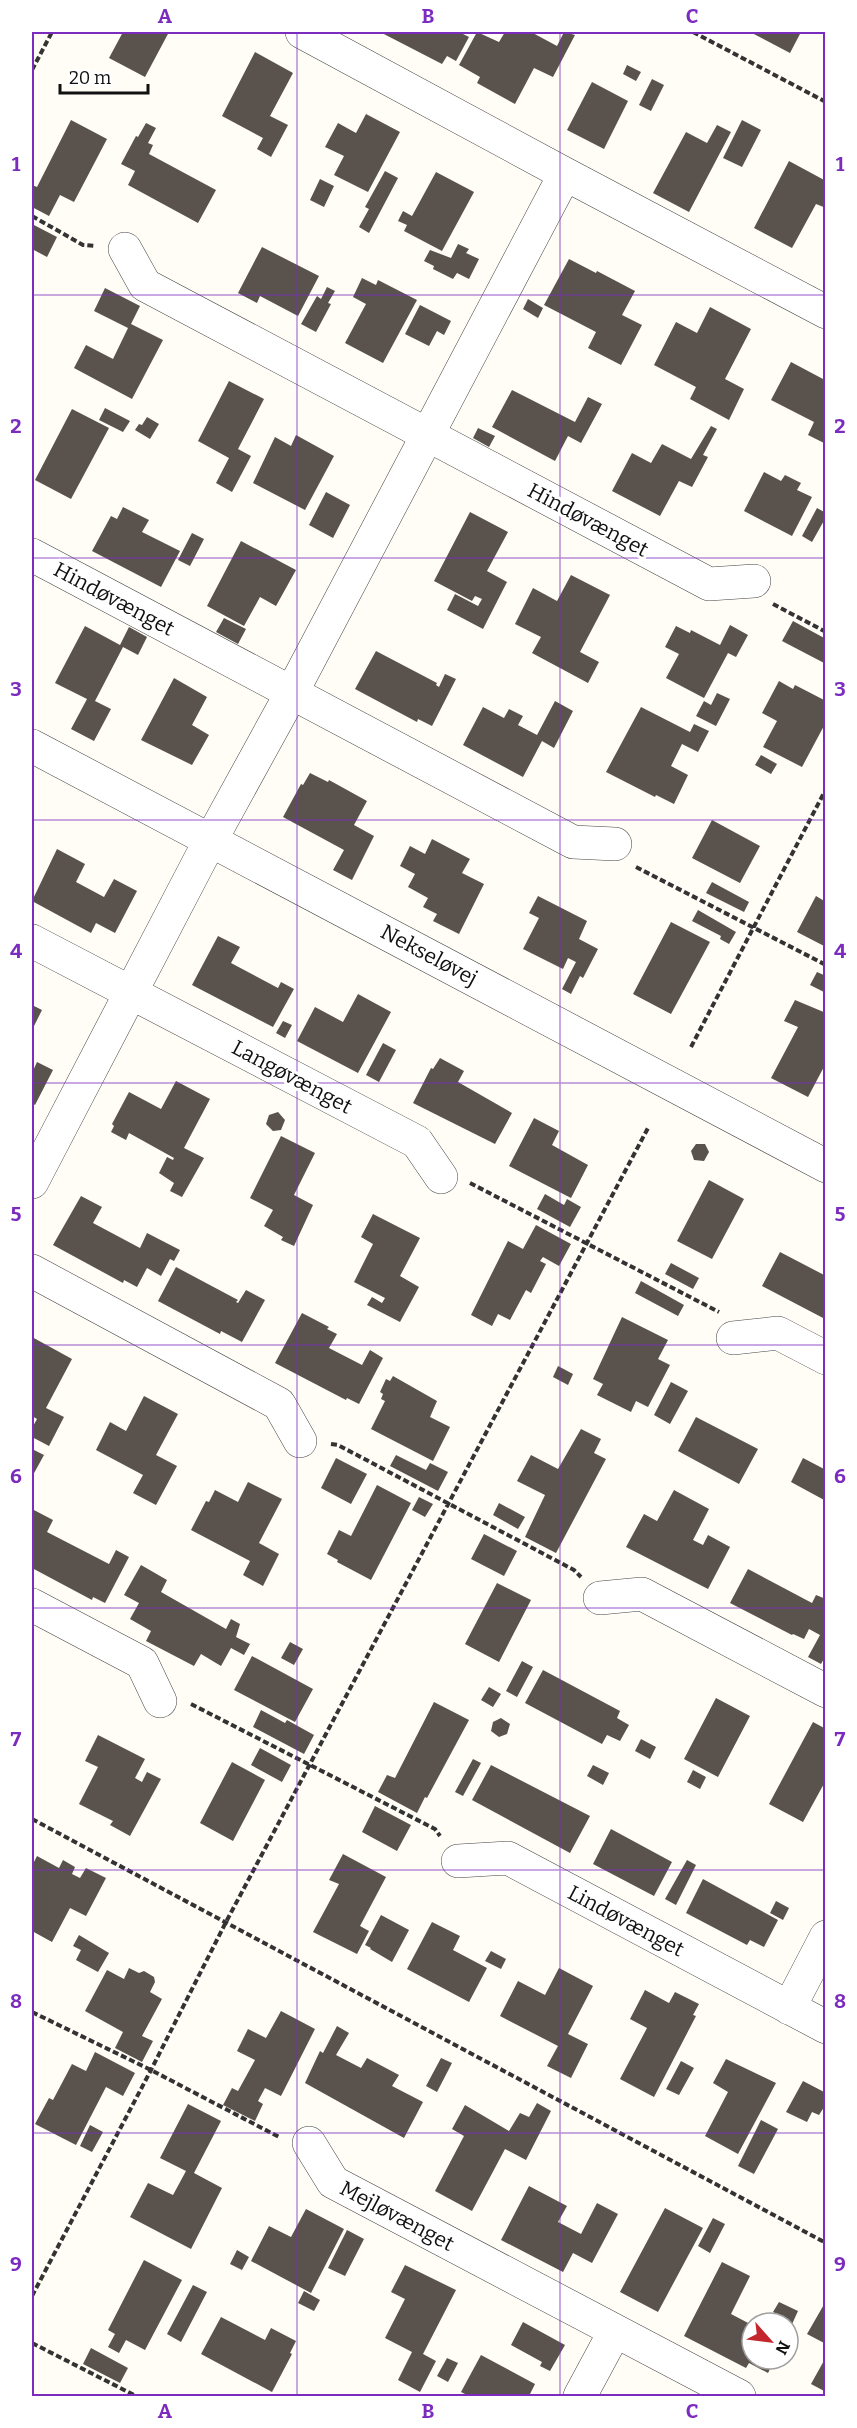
<svg xmlns="http://www.w3.org/2000/svg" width="857" height="2428" font-family="Bitter,serif">
	<style>
		.building { fill: #5a524d }
		.lines { fill: none; stroke-linecap: round; stroke-linejoin: round }
		.minor-casing { stroke: #444; stroke-width: 34 }
		.path { stroke: #333; stroke-width: 4; stroke-dasharray: 6 3; stroke-linecap: butt }
		.minor { stroke: #fff; stroke-width: 33 }
		.grid { fill: none; stroke: #7b2cbf; stroke-width: 1.5; stroke-opacity: 0.55 }
		.labels { text-anchor: middle; stroke-width: 6; stroke-linejoin: round; paint-order: stroke }
		.street-label { font-size: 21px; fill: #111; stroke: #fff }
		.neatline { fill: none; stroke: #7b2cbf; stroke-width: 2 }
		.grid-label { font-size: 20px; text-anchor: middle; font-weight: bold; fill: #7b2cbf }
	</style>
	<rect width="100%" height="100%" fill="#fffdf5"/>
	<path class="building" d="M123 32H169L145 77 109 58Z
		M380 32H459L469 37 456 61 447 56 442 64Z
		M477 32 499 42 505 32H531L557 46 564 32 575 35 553 77 534 68 515 104 477 83 480 77 459 65Z
		M750 32H801L790 53Z
		M255 52 293 73 270 116 288 125 271 157 257 149 263 138 222 116Z
		M627 65 641 72 636 81 623 74Z
		M652 79 664 85 651 111 639 105Z
		M592 82 628 101 604 149 567 130Z
		M366 114 400 132 368 192 334 175 344 156 325 147 338 123 356 133Z
		M71 120 107 139 74 202 60 195 49 216 32 207V185L37 187Z
		M742 120 761 130 742 167 723 158Z
		M146 123 156 128 148 143 153 145 149 154 216 190 198 223 128 185 135 171 121 164 136 136 138 137Z
		M717 125 731 132 689 212 653 193 686 132 707 143Z
		M789 161 826 181V208L816 204 792 248 754 228Z
		M385 171 398 178 369 233 359 227 369 209 365 207Z
		M436 172 474 192 442 251 404 231 407 225 398 221 403 211 412 216Z
		M320 179 334 186 324 207 310 200Z
		M32 224 57 237 47 257 32 249Z
		M458 244 469 249 466 253 479 259 469 279 457 273 453 279 433 269 434 266 424 261 430 250 451 258Z
		M262 247 319 276 298 316 260 296 257 303 238 293Z
		M569 259 596 273 597 271 635 291 622 315 642 325 621 365 588 348 596 332 544 305Z
		M362 278 376 285 378 280 417 300 383 363 345 343 366 304 353 297Z
		M327 287 335 291 328 303 331 304 316 332 301 324 317 296 321 299Z
		M105 288 140 306 131 324 163 340 132 399 74 368 86 345 113 359 128 328 94 311Z
		M528 299 543 308 538 318 523 309Z
		M420 305 451 321 444 335 437 331 429 346 405 334Z
		M710 307 751 329 725 379 744 389 729 420 690 399 696 387 654 365 676 322 697 333Z
		M791 362 823 379 826 374V444L808 435 814 422 771 400Z
		M229 381 264 399 238 449 251 456 232 492 216 483 229 458 198 441Z
		M512 390 575 422 588 397 602 404 581 443 568 436 555 461 492 427Z
		M105 408 130 421 123 432 99 420Z
		M72 409 109 428 71 499 35 480Z
		M147 417 159 424 150 439 135 430 139 424 142 425Z
		M711 426 717 429 703 455 708 457 692 487 679 481 660 516 612 491 632 453 651 463 662 444 691 459Z
		M478 428 495 436 489 447 473 438Z
		M296 435 334 456 305 510 253 483 275 437 291 446Z
		M764 472 781 481 785 475 801 483 797 490 812 497 792 536 744 511Z
		M326 492 350 505 333 538 309 525Z
		M123 507 149 520 142 532 180 551 161 587 92 551 111 516 117 519Z
		M817 508 826 513V517L812 542 802 536Z
		M470 512 508 532 487 571 507 582 483 629 447 610 455 594 478 606 482 599 475 596 472 601 434 581Z
		M192 533 204 539 190 566 178 560Z
		M241 541 296 570 276 606 260 597 244 626 207 606Z
		M571 575 610 595 580 652 599 662 588 683 532 653 541 637 515 624 533 588 557 601Z
		M224 618 246 629 238 644 216 632Z
		M793 621 826 639V664L782 641Z
		M730 625 748 635 736 657 728 653 704 698 666 678 679 654 665 647 676 626 690 633 691 630 720 645Z
		M85 626 120 645 129 627 147 637 138 655 123 647 95 701 111 709 94 741 71 729 87 699 55 683Z
		M376 651 437 683 436 685 439 687 445 674 456 679 432 726 418 719 417 722 355 689Z
		M174 678 207 697 192 725 209 735 192 765 141 740Z
		M779 681 793 689 795 685 826 701V722L802 767 763 747 777 721 762 713Z
		M717 693 730 699 716 726 696 716 704 701 711 705Z
		M555 701 573 711 554 748 542 741 523 777 463 745 483 707 504 718 509 709 523 716 518 725 537 735Z
		M641 707 690 732 694 724 709 731 698 752 682 744 671 766 688 775 674 804 656 795 655 797 606 772Z
		M761 755 777 764 771 774 755 765Z
		M310 773 328 782 329 780 367 801 354 825 374 836 352 880 333 870 344 850 283 817 301 784 303 785Z
		M712 820 760 846 740 883 692 858Z
		M432 839 470 859 462 873 484 884 459 934 433 921 437 914 423 907 428 898 408 887 415 874 400 866 410 846 425 854Z
		M57 849 85 864 76 882 104 897 114 879 137 891 115 933 96 923 91 933 32 901Z
		M712 882 749 902 744 912 706 893Z
		M538 896 587 921 579 939 598 949 583 978 580 976 571 994 562 989 576 962 568 958 563 969 523 949 539 918 529 913Z
		M816 896 826 902V947L797 932Z
		M698 910 736 932 729 944 720 939 721 936 692 921Z
		M671 922 710 942 671 1014 633 994Z
		M218 936 240 947 231 963 278 988 281 982 294 989 273 1027 192 985Z
		M817 972 826 976V993L810 985Z
		M358 994 391 1012 358 1073 297 1041 315 1007 343 1022Z
		M795 1000 826 1013V1063L808 1097 771 1078 798 1027 784 1021Z
		M32 1005 42 1010 32 1030Z
		M283 1021 292 1025 285 1038 276 1033Z
		M383 1043 396 1050 379 1082 366 1075Z
		M440 1058 464 1071 458 1082 512 1113 495 1144 413 1103 431 1068 433 1069Z
		M37 1062 53 1070 35 1105 32 1103V1073Z
		M176 1081 210 1099 184 1148 204 1158 182 1197 170 1191 174 1183 159 1173 167 1157 173 1160 174 1158 129 1133 126 1140 111 1132 114 1126 112 1124 129 1092 161 1109Z
		M278 1112 285 1120 281 1130 273 1131 266 1124 269 1115Z
		M534 1118 559 1131 552 1145 588 1165 571 1198 509 1166Z
		M281 1136 315 1153 294 1195 313 1205 294 1246 281 1240 283 1237 264 1226 273 1210 250 1198Z
		M696 1144H705L709 1152 704 1161 694 1160 691 1151Z
		M709 1180 744 1199 712 1259 677 1241Z
		M545 1194 564 1205 567 1199 581 1207 570 1227 537 1209Z
		M81 1196 102 1207 93 1223 140 1248 147 1233 180 1250 174 1261 170 1259 161 1276 147 1268 137 1287 124 1280 123 1283 53 1245Z
		M373 1214 420 1238 400 1276 419 1287 400 1322 367 1305 372 1297 382 1303 385 1298 354 1282 373 1244 361 1237Z
		M536 1225 571 1244 559 1266 543 1257 540 1261 546 1264 531 1293 526 1290 510 1320 498 1314 492 1326 471 1315 508 1241 523 1249Z
		M780 1252 826 1276 825 1319 762 1286Z
		M671 1263 699 1278 693 1289 665 1274Z
		M176 1267 238 1300 236 1302 238 1303 246 1290 265 1300 242 1342 221 1331 220 1334 158 1301Z
		M641 1281 684 1305 678 1316 635 1293Z
		M302 1313 329 1327 327 1329 337 1334 329 1348 362 1365 370 1350 383 1358 359 1404 347 1398 346 1400 275 1363Z
		M622 1317 668 1340 658 1359 670 1365 648 1407 636 1401 631 1412 597 1395 603 1384 593 1379Z
		M32 1337 72 1359 46 1408 64 1417 49 1446 32 1437V1428L37 1419 32 1416Z
		M558 1366 573 1374 568 1385 553 1377Z
		M393 1376 437 1401 430 1417 450 1427 433 1461 371 1429 385 1401 381 1399 383 1394 380 1392 386 1379 390 1381Z
		M671 1382 688 1391 670 1424 654 1415Z
		M144 1396 178 1414 156 1455 177 1466 156 1505 133 1493 143 1475 96 1450 110 1422 126 1431Z
		M696 1417 758 1449 739 1484 678 1451Z
		M581 1429 601 1439 594 1453 606 1459 556 1553 525 1537 545 1495 517 1481 531 1455 558 1469Z
		M32 1449 44 1455 33 1475 32 1474Z
		M396 1455 426 1470 430 1463 448 1472 438 1491 390 1466Z
		M336 1458 367 1474 351 1504 321 1488Z
		M803 1458 826 1470V1501L791 1482Z
		M248 1482 282 1499 259 1543 279 1554 263 1586 243 1575 250 1561 191 1530 206 1501 209 1502 215 1490 238 1502Z
		M377 1485 411 1503 371 1580 337 1562 338 1560 327 1554 339 1530 351 1536Z
		M674 1490 709 1509 693 1540 703 1545 708 1535 730 1547 708 1589 626 1547 644 1514 657 1521Z
		M419 1497 433 1504 425 1517 412 1510Z
		M499 1503 525 1517 518 1529 493 1515Z
		M32 1509 53 1520 47 1532 109 1564 116 1550 129 1557 105 1603 93 1597 92 1600 32 1568Z
		M484 1534 517 1551 504 1576 471 1559Z
		M141 1565 167 1580 161 1592 226 1629 231 1619 240 1624 236 1637 250 1644 244 1655 231 1648 221 1666 201 1654 194 1666 146 1641 151 1631 130 1619 139 1603 124 1595Z
		M748 1569 812 1603 816 1595 826 1599V1655L821 1664 808 1657 820 1635 809 1629 804 1639 793 1634 792 1635 730 1603Z
		M497 1583 531 1600 499 1662 465 1644Z
		M290 1642 303 1649 294 1665 281 1658Z
		M252 1656 313 1689 295 1722 234 1690Z
		M522 1661 533 1667 517 1697 506 1691Z
		M543 1670 620 1711 617 1718 629 1725 620 1741 607 1735 602 1744 525 1703Z
		M489 1687 501 1694 493 1707 481 1700Z
		M716 1698 750 1716 718 1777 684 1759Z
		M434 1702 469 1720 427 1798 425 1797 417 1813 378 1792 387 1775 395 1778Z
		M261 1710 285 1723 287 1720 314 1735 304 1754 253 1727Z
		M501 1718 510 1724 507 1734 499 1737 491 1731 493 1722Z
		M813 1722 826 1729V1780L803 1822 769 1804Z
		M98 1735 145 1759 135 1778 142 1782 147 1772 161 1779 130 1836 110 1825 113 1821 79 1804 98 1767 85 1761Z
		M641 1739 656 1747 650 1759 635 1751Z
		M260 1748 291 1765 282 1782 251 1765Z
		M473 1759 481 1763 463 1796 455 1792Z
		M232 1762 265 1780 233 1841 200 1823Z
		M491 1765 590 1816 570 1853 472 1800Z
		M593 1765 609 1773 603 1785 587 1776Z
		M693 1770 706 1777 700 1789 687 1782Z
		M375 1806 411 1825 397 1851 362 1832Z
		M611 1829 672 1862 654 1896 593 1864Z
		M343 1854 386 1877 360 1926 369 1931 357 1954 313 1932 339 1884 329 1880Z
		M37 1856 59 1868 63 1860 75 1867 72 1874 80 1878 86 1868 106 1878 86 1916 70 1908 52 1942 32 1931V1866Z
		M687 1860 696 1865 676 1905 665 1899Z
		M703 1879 778 1920 764 1947 750 1940 747 1945 686 1913Z
		M776 1901 789 1908 783 1920 770 1913Z
		M381 1915 409 1930 392 1962 370 1949 371 1948 365 1945Z
		M432 1922 460 1936 453 1950 487 1968 469 2002 407 1969Z
		M79 1935 109 1953 98 1972 76 1960 81 1950 73 1946Z
		M491 1951 506 1959 501 1969 485 1961Z
		M129 1968 139 1973 144 1971 154 1977 155 1982 150 1992 162 1999 142 2036 153 2041 142 2062 115 2048 123 2032 85 2011 107 1970 124 1979Z
		M559 1968 593 1986 568 2034 588 2044 571 2078 547 2066 558 2046 500 2016 518 1981 545 1995Z
		M645 1990 669 2003 675 1992 699 2004 693 2015 696 2016 654 2097 620 2079 647 2028 630 2019Z
		M281 2011 315 2029 281 2096 265 2088 258 2101 263 2104 255 2121 223 2105 232 2088 238 2091 255 2060 237 2051 248 2029 266 2038Z
		M337 2026 349 2033 336 2055 361 2068 367 2058 399 2075 392 2086 423 2102 404 2138 305 2083 320 2051 323 2053Z
		M95 2052 135 2073 123 2096 106 2087 76 2145 35 2124 49 2098 53 2100 72 2064 86 2071Z
		M441 2058 452 2063 437 2092 426 2086Z
		M726 2059 776 2083 738 2154 705 2136 728 2092 713 2083Z
		M681 2061 694 2068 679 2095 666 2089Z
		M803 2081 826 2093V2104L819 2115 812 2112 807 2122 786 2112Z
		M537 2103 551 2111 526 2160 505 2149 472 2211 435 2191 464 2136 452 2129 465 2105 509 2131 520 2113 529 2117Z
		M188 2104 221 2121 194 2173 222 2188 191 2249 130 2217 148 2183 173 2195 186 2171 160 2158Z
		M761 2120 778 2129 754 2174 738 2166Z
		M90 2125 103 2132 92 2152 80 2146Z
		M529 2186 567 2206 558 2222 581 2234 597 2203 618 2214 592 2263 573 2253 563 2272 501 2240Z
		M665 2208 703 2228 658 2312 620 2292Z
		M306 2209 344 2229 311 2293 251 2261 269 2226 291 2237Z
		M713 2218 725 2224 710 2253 698 2246Z
		M347 2230 364 2239 345 2276 328 2268Z
		M237 2250 249 2257 242 2270 230 2264Z
		M144 2260 182 2280 145 2350 126 2340 119 2353 108 2347 115 2334 108 2330Z
		M722 2262 750 2276 731 2314 752 2325V2359H775L768 2373 749 2363 746 2368 684 2336Z
		M405 2265 456 2290 423 2354 436 2361 420 2392 398 2380 412 2352 385 2338 405 2299 391 2292Z
		M193 2285 207 2292 181 2342 167 2334Z
		M304 2291 320 2300 314 2311 298 2303Z
		M826 2301V2344L807 2334Z
		M779 2302 798 2311 788 2333V2323H777L781 2316 773 2312Z
		M221 2317 265 2340 271 2328 296 2341 290 2353 292 2354 272 2392 201 2354Z
		M523 2322 565 2345 550 2371 540 2366 542 2362 511 2345Z
		M91 2348 128 2368 120 2383 83 2364Z
		M481 2355 535 2384 529 2396H469L461 2392Z
		M826 2357V2392L811 2384Z
		M447 2358 458 2363 448 2382 437 2376Z"/>
	<g class="lines">
		<g class="minor-casing">
			<path id="minor" d="M302 32 565 174 826 312
				M125 249 145 285 709 584 754 581
				M32 555 573 842 615 844
				M32 746 826 1166
				M32 941 417 1142 441 1177
				M32 1182 202 856 291 694 565 174
				M32 1271 279 1404 300 1441
				M733 1338 778 1333 826 1358
				M600 1598 642 1594 826 1691
				M32 1605 142 1663 160 1701
				M458 1861 508 1858 826 2027
				M789 2008 826 1937
				M309 2143 333 2182 739 2396
				M580 2396 615 2331"/>
		</g>
		<path class="path" d="M693 32 826 102
			M32 70 52 32
			M32 216 83 245 95 246
			M773 604 826 632
			M636 867 826 965
			M691 1047 826 789
			M470 1183 719 1312
			M331 1444 338 1445 574 1570 581 1577
			M191 1704 435 1829 440 1836
			M32 1819 826 2243
			M32 2012 151 2070 279 2137
			M32 2296 151 2070 226 1922 648 1128
			M32 2343 136 2396"/>
		<use href="#minor" class="minor"/>
	</g>
	<path class="grid" d="M297 32V2396M560 32V2396M32 295H826M32 558H826M32 820H826M32 1083H826M32 1345H826M32 1608H826M32 1870H826M32 2133H826"/>
	<g class="labels">
		<g class="street-label">
			<text transform="translate(588 520) rotate(28)" y="7">Hindøvænget</text>
			<text transform="translate(114 599) rotate(28)" y="7">Hindøvænget</text>
			<text transform="translate(429 955) rotate(28)" y="7">Nekseløvej</text>
			<text transform="translate(292 1077) rotate(28)" y="7">Langøvænget</text>
			<text transform="translate(626 1921) rotate(28)" y="7">Lindøvænget</text>
			<text transform="translate(397 2216) rotate(28)" y="7">Mejløvænget</text>
		</g>
	</g>
	<rect width="857" height="2428" fill="none" stroke="#ffffff" stroke-width="66"/>
	<g transform="translate(770 2341) rotate(118)"><circle r="28" fill="#ffffff" stroke="#a0a0a0" stroke-width="1.5"/>
	<path d="M0-4.5L10 22L0 15L-10 22Z" fill="#c4262e"/>
	<text y="-9" font-size="16" font-weight="bold" text-anchor="middle" fill="#111111">N</text>
	</g>
	<path d="M60 84v9h88v-9" fill="none" stroke="#111111" stroke-width="3"/>
	<text x="69" y="84" font-size="18" fill="#111111" stroke="#ffffff" stroke-width="4.5" paint-order="stroke">20 m</text>
	<rect x="33" y="33" width="791" height="2362" class="neatline"/>
	<g class="grid-label">
		<text x="165" y="23">A</text>
		<text x="428" y="23">B</text>
		<text x="692" y="23">C</text>
		<text x="16" y="171">1</text>
		<text x="840" y="171">1</text>
		<text x="16" y="433">2</text>
		<text x="840" y="433">2</text>
		<text x="16" y="696">3</text>
		<text x="840" y="696">3</text>
		<text x="16" y="958">4</text>
		<text x="840" y="958">4</text>
		<text x="16" y="1221">5</text>
		<text x="840" y="1221">5</text>
		<text x="16" y="1483">6</text>
		<text x="840" y="1483">6</text>
		<text x="16" y="1746">7</text>
		<text x="840" y="1746">7</text>
		<text x="16" y="2008">8</text>
		<text x="840" y="2008">8</text>
		<text x="16" y="2271">9</text>
		<text x="840" y="2271">9</text>
		<text x="165" y="2418">A</text>
		<text x="428" y="2418">B</text>
		<text x="692" y="2418">C</text>
	</g>
</svg>
